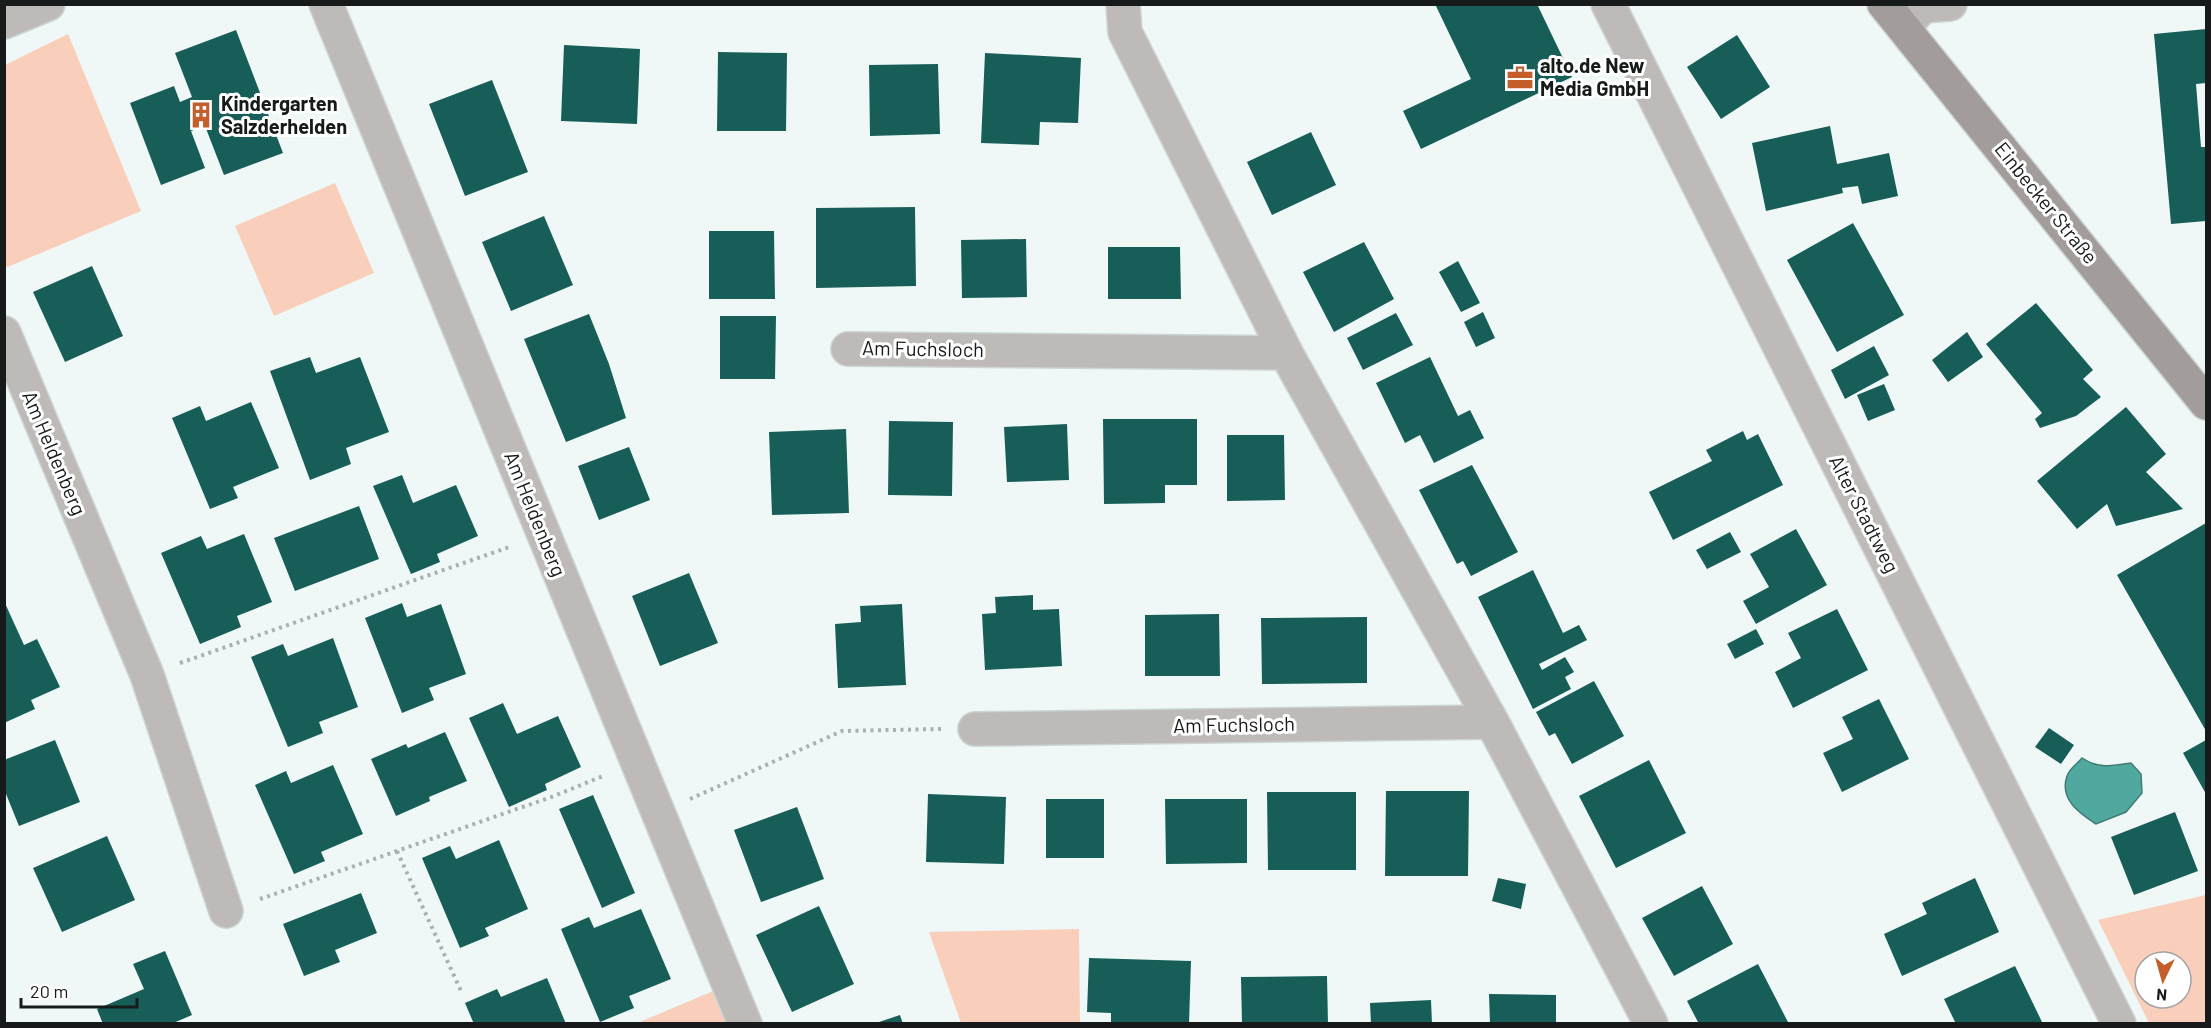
<svg xmlns="http://www.w3.org/2000/svg" width="2211" height="1028" font-family="Barlow,sans-serif">
	<style>
		.green { fill: #f9cebb; fill-rule: evenodd }
		.water { fill: #51a89f; stroke: #407d77; stroke-width: 1.5 }
		.building { fill: #175e58 }
		.lines { fill: none; stroke-linecap: round; stroke-linejoin: round }
		.street-casing { stroke: #ccd4d4; stroke-width: 36 }
		.secondary-casing { stroke: #ccd4d4; stroke-width: 36 }
		.path { stroke: #a9b0af; stroke-width: 4; stroke-dasharray: 3 4.5; stroke-linecap: butt }
		.street { stroke: #bebab8; stroke-width: 33 }
		.secondary { stroke: #a29d9a; stroke-width: 33 }
		.labels { text-anchor: middle; stroke-width: 6; stroke-linejoin: round; paint-order: stroke }
		.poi-label { font-size: 20px; font-weight: bold; fill: #171a1a; stroke: #fff; text-anchor: start }
		.street-label { font-size: 20px; fill: #171a1a; stroke: #fff }
	</style>
	<rect width="100%" height="100%" fill="#eff8f7"/>
	<path class="green" d="M68 34 141 211 5 268V65Z
		M335 183 374 273 274 316 235 226Z
		M2206 895V1023H2149L2098 920ZM2145 962H2181V998H2145Z
		M1079 929 1080 1023H961L929 932Z
		M718 989 731 1024H635Z"/>
	<path class="water" d="M2082 758C2098 769 2113 766 2131 763L2141 774 2142 793 2126 812 2096 824C2079 813 2059 799 2067 776 2069 769 2078 763 2082 758Z"/>
	<path class="building" d="M1435 4H1537L1572 77 1421 149 1403 111 1471 79Z
		M2206 29V83L2196 84 2201 147H2206V221L2171 224 2154 34Z
		M236 30 283 153 224 175 205 126 191 131 205 168 161 185 130 103 174 86 180 102 192 97 175 53Z
		M1737 35 1770 87 1721 119 1687 67Z
		M564 45 640 49 637 124 561 121Z
		M718 52 787 53 786 131H717Z
		M985 53 1081 58 1078 123 1040 122 1039 145 981 143Z
		M938 64 940 134 870 136 869 65Z
		M492 80 528 172 465 196 429 104Z
		M1830 126 1837 164 1889 153 1898 196 1862 204 1858 186 1842 188 1843 193 1766 211 1752 143Z
		M1311 132 1336 185 1272 215 1247 162Z
		M915 207 916 286 816 288V208Z
		M544 216 573 285 511 311 482 242Z
		M1853 223 1904 315 1837 352 1787 260Z
		M709 231H774L775 299H709Z
		M1026 239 1027 297 962 298 961 240Z
		M1364 242 1394 299 1334 332 1303 272Z
		M1108 247H1180L1181 299H1108Z
		M1458 261 1480 303 1461 312 1439 272Z
		M92 266 123 336 65 362 33 292Z
		M2036 303 2093 370 2083 379 2101 397 2076 416 2040 428 2035 419 2042 413 1986 344Z
		M1483 312 1495 338 1476 347 1464 322Z
		M1396 313 1413 345 1363 370 1347 338Z
		M589 314 609 364 626 418 566 442 524 339Z
		M720 316H776L775 379H720Z
		M1967 332 1983 357 1948 382 1932 360Z
		M1874 346 1889 375 1845 399 1831 370Z
		M310 357 316 373 360 357 389 432 346 448 351 464 310 480 270 371Z
		M1430 357 1458 416 1470 410 1484 438 1434 463 1420 435 1405 443 1376 383Z
		M1884 384 1895 410 1868 421 1857 395Z
		M251 402 279 468 233 487 238 498 210 509 172 418 200 406 206 421Z
		M2126 407 2166 454 2146 472 2183 509 2116 526 2107 504 2077 529 2037 481Z
		M1103 419H1197V485H1165V503L1104 504Z
		M889 421 953 422 952 496 888 495Z
		M1067 424 1069 480 1007 482 1004 427Z
		M846 429 849 513 772 515 769 432Z
		M1743 431 1747 440 1758 434 1783 485 1673 540 1649 492 1712 461 1706 450Z
		M1227 435H1284L1285 500 1227 501Z
		M629 447 650 500 599 520 578 466Z
		M1472 465 1518 552 1471 576 1463 561 1457 564 1419 490Z
		M402 475 413 503 456 485 478 536 437 554 440 562 411 574 373 486Z
		M359 506 379 559 295 591 274 538Z
		M2206 523V731L2117 575Z
		M1796 529 1827 585 1756 624 1743 601 1769 587 1750 554Z
		M1730 532 1741 552 1707 569 1696 550Z
		M244 534 272 602 237 616 241 627 200 644 161 553 201 536 207 549Z
		M1533 570 1563 633 1579 625 1587 640 1539 664 1542 670 1565 657 1574 672 1565 677 1571 689 1533 709 1478 597Z
		M689 573 718 643 660 666 632 596Z
		M1033 595V610L1059 609 1062 666 985 670 982 614 996 613 995 597Z
		M4 601 24 645 37 639 60 687 31 700 35 709 4 723Z
		M402 603 407 617 441 604 466 674 429 688 434 700 402 713 365 618Z
		M902 604 906 685 838 688 835 624 861 622 860 606Z
		M1837 609 1868 670 1793 708 1775 672 1801 658 1788 633Z
		M1219 614 1220 676H1145V615Z
		M1367 617V683L1262 684 1261 618Z
		M1756 629 1764 644 1735 659 1727 644Z
		M333 638 358 707 319 722 323 733 288 747 251 657 283 644 288 656Z
		M1594 681 1624 736 1572 764 1555 733 1549 736 1536 712Z
		M1879 699 1909 759 1842 792 1823 753 1853 739 1842 717Z
		M503 703 517 734 558 716 581 767 545 784 547 790 509 807 469 718Z
		M2049 728 2074 745 2061 764 2035 747Z
		M445 732 467 781 429 797 430 801 396 816 371 759 406 744 408 748Z
		M55 740 80 802 19 826 4 789V760Z
		M2206 740V794L2183 753Z
		M1649 760 1686 833 1616 868 1579 796Z
		M333 765 363 834 321 852 325 861 294 874 255 785 286 771 291 783Z
		M1386 791H1469L1468 876H1385Z
		M1267 792H1356V870H1268Z
		M928 794 1006 797 1004 864 926 862Z
		M593 795 635 893 602 908 559 809Z
		M1046 799H1104V858H1046Z
		M1165 799H1247V863L1166 864Z
		M797 807 824 879 761 902 734 830Z
		M2175 812 2198 871 2134 895 2111 837Z
		M107 836 135 900 62 932 33 868Z
		M499 840 528 909 485 928 489 936 460 948 422 858 450 846 456 859Z
		M1498 878 1526 884 1521 909 1492 901Z
		M1975 878 1999 932 1902 976 1884 934 1927 914 1922 903Z
		M1702 886 1733 944 1674 976 1642 918Z
		M361 893 377 933 335 950 340 962 304 976 283 924Z
		M819 906 854 984 792 1012 756 935Z
		M641 909 671 979 629 996 634 1008 600 1022 561 929 589 917 594 928Z
		M165 951 192 1015 171 1024H103L97 1009 144 989 133 964Z
		M1089 958 1191 961 1189 1024H1111V1013L1087 1012Z
		M1758 964 1789 1024H1699L1687 1001Z
		M2015 966 2042 1022 1956 1024 1944 999Z
		M1327 976 1328 1024H1242L1241 977Z
		M547 978 566 1024H474L465 1003 497 989 501 997Z
		M1489 994 1556 995V1024H1490Z
		M1431 1000 1432 1024H1371L1370 1003Z
		M900 1015 903 1024H876V1023Z"/>
	<g class="lines">
		<g class="street-casing">
			<path id="street" d="M326 4 745 1024
				M1123 4 1125 32 1286 353 1492 722 1651 1024
				M1608 4 2119 1024
				M4 22 48 4
				M1903 27 1923 6 1950 4
				M4 333 147 675 226 911
				M848 349 1286 353
				M975 729 1492 722"/>
		</g>
		<g class="secondary-casing">
			<path id="secondary" d="M1884 4 2206 403"/>
		</g>
		<path class="path" d="M180 663 509 547
			M690 799 842 731 941 729
			M397 851 461 991
			M260 899 554 796 603 776"/>
		<use href="#street" class="street"/>
		<use href="#secondary" class="secondary"/>
	</g>
	<defs>
		<g id="office-bare" transform="scale(2.07)"><path d="M-6-3h4V-5.5h4V-3h4V5H-6ZM-1-4.5V-3h2v-1.5ZM-6 0V1H6V0Z" fill="#c45f2c" stroke="#fff" stroke-width="2.5" paint-order="stroke"/></g>
		<g id="building-bare" transform="scale(2.07)"><path d="M-4-6H4V6H1V3H-1V6H-4ZM-2.5-4.3h1.7v1.8h-1.7ZM.8-4.3h1.7v1.8H.8ZM-2.5-1h1.7V.8h-1.7ZM.8-1h1.7V.8H.8Z" fill="#c45f2c" stroke="#fff" stroke-width="2.5" paint-order="stroke"/></g>
	</defs>
	<g fill-rule="evenodd">
		<use href="#office-bare" x="1520" y="78"/>
		<use href="#building-bare" x="201" y="115"/>
	</g>
	<g class="labels">
		<g class="poi-label">
			<text x="1540" y="73">alto.de New<tspan x="1540" dy="23">Media GmbH</tspan></text>
			<text x="221" y="111">Kindergarten<tspan x="221" dy="23">Salzderhelden</tspan></text>
		</g>
		<g class="street-label">
			<text transform="translate(2046 203) rotate(51)" y="7">Einbecker Straße</text>
			<text transform="translate(923 349) rotate(1)" y="7">Am Fuchsloch</text>
			<text transform="translate(54 453) rotate(67)" y="7">Am Heldenberg</text>
			<text transform="translate(535 514) rotate(68)" y="7">Am Heldenberg</text>
			<text transform="translate(1864 514) rotate(63)" y="7">Alter Stadtweg</text>
			<text transform="translate(1234 725) rotate(-1)" y="7">Am Fuchsloch</text>
		</g>
	</g>
	<rect width="2211" height="1028" fill="none" stroke="#171a1a" stroke-width="12"/>
	<g transform="translate(2163 980) rotate(185)"><circle r="28" fill="#ffffff" stroke="#a2a3a3" stroke-width="1.5"/>
	<path d="M0-4.5L10 22L0 15L-10 22Z" fill="#c45f2c"/>
	<text y="-9" font-size="16" font-weight="bold" text-anchor="middle" fill="#171a1a">N</text>
	</g>
	<path d="M21 998v9h116v-9" fill="none" stroke="#171a1a" stroke-width="3"/>
	<text x="30" y="998" font-size="18" fill="#171a1a" stroke="#ffffff" stroke-width="4.5" paint-order="stroke">20 m</text>
</svg>
